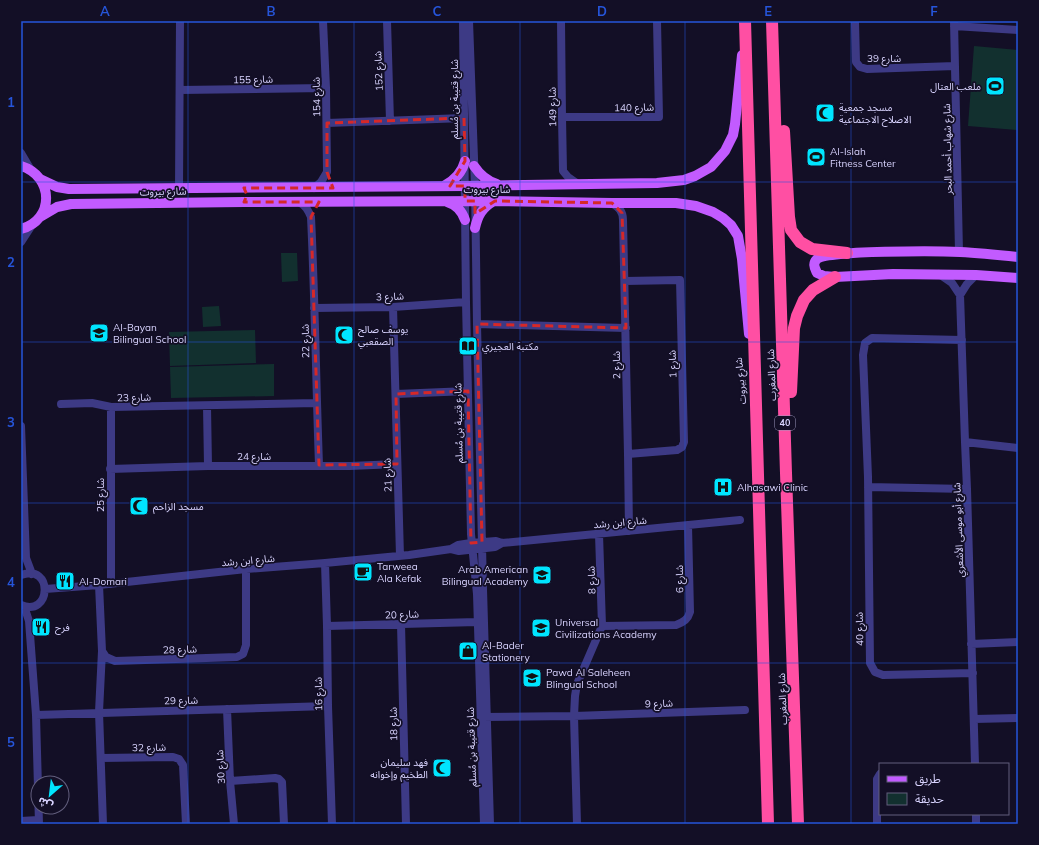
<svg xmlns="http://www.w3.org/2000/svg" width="1039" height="845" font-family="Mulish,'Noto Sans Arabic',sans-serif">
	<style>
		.green { fill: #12302f }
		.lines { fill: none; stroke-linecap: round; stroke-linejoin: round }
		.minor { stroke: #3d3a85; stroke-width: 8 }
		.major { stroke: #c25bff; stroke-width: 10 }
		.highway { stroke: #ff4fa3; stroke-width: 12 }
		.marked { fill: none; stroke: #d62828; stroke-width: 3; stroke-dasharray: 8 5; stroke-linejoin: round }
		.grid { fill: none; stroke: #2655da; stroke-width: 1; stroke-opacity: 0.55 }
		.labels { text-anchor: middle; stroke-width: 3.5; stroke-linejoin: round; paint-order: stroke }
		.shield { fill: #130f26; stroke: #9e99be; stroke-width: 1 }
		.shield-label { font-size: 9px; font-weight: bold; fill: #d9d4ff }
		.street-label { font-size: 10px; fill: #d9d4ff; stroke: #130f26 }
		.poi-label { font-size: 10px; fill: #d9d4ff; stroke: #130f26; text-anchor: start }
		.neatline { fill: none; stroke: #2655da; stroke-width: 1.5 }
		.grid-label { font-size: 13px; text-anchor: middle; font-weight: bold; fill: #2655da }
	</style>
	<rect width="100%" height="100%" fill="#130f26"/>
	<path class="green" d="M974 46 1018 50 1017 130 968 126Z
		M281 253H297L298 281 282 282Z
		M219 306 221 326 203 327 202 307Z
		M255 330 256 363 170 366 169 332Z
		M274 364V396L171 398 170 367Z"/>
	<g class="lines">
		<path class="minor" d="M387 21 390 121
			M463 21 466 302 471 534 477 594 484 824
			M469 21 475 186 477 324 483 589 490 824
			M561 21 562 117 563 171 568 177 578 184
			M855 21 856 62 860 67 867 69 955 66
			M954 21 959 252
			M954 26 1018 30
			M180 90 326 88
			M562 117H659L657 21
			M327 123 464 118
			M21 153 31 170
			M179 188 180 21
			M314 188 321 182 327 172 326 88 323 21
			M299 202C306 206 308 210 311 217 315 300 316 383 319 465
			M612 203C619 208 623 211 623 220L628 454 629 531
			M21 242 32 225
			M939 274 952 283 960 295
			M625 281 680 280 684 442 682 447 677 450 628 454
			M393 307 400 556
			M314 308 393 307 466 302
			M477 324 626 328
			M962 340 872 338 865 343 863 355 868 477 870 663 875 672 883 675 973 673
			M396 394 468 391
			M61 404 92 403 111 407 316 403
			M207 406 208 466
			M111 407V584
			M21 426 26 558 32 574
			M965 442 1018 448
			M110 469 208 466H350L397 464
			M868 487 967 489
			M451 549 459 551 495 547 502 543
			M325 563 327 626 328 706 332 824
			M21 575C54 563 51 618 21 605
			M99 585 102 651 106 657 115 661 237 657 243 654 246 645V569
			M45 589 99 585 246 569 325 563 409 555 451 549 458 545 471 543 496 541 502 543 740 520
			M24 606 29 621 36 715 39 824
			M401 624 406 824
			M327 626 477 622
			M602 626 676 625C684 622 688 619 690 612L688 525
			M971 644 1018 642
			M102 651 99 712 103 824
			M227 709 230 781 234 824
			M36 715 328 706
			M482 717 574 716 745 710
			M974 719 1018 718
			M101 758 173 757 179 759 183 765 186 824
			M975 764 967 489 965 442 960 295 967 284 976 275
			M230 781 275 778 279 779 282 782 284 824
			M976 814V824
			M21 821 38 820
			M577 824 574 716 575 696 577 684 602 626 599 534
			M877 824V779L880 774"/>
		<path class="major" d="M21 166C54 176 55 220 21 229
			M474 166C480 175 487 181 497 184
			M40 179 57 187 69 189 465 186 657 183 684 180 695 176 711 167 725 151 733 135 735 124 742 55
			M444 186C455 180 462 173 465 161
			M447 202C457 205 462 211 465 220
			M40 217 57 207 71 204 244 202 495 201 612 203H676L696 206 713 212 723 218 731 225 738 236 742 259 749 334
			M475 228C478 215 482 208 494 201
			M1018 257C999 255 979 253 960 252 941 251 826 250 817 259 812 264 815 268 817 273L824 276 835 277 893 274 976 275 1018 278"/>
		<path class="highway" d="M745 21 768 824
			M772 21 786 473 798 824
			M784 131 789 217 791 230 800 242 812 249 847 253
			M791 392 794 328 797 316 804 300 813 290 835 277"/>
	</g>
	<path class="marked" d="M464 118 465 161 450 186H465V201H475V214L495 201 612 203 622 213 626 328 477 324 482 542 471 543 468 391 396 394 397 464 319 465 311 217 319 202H244L247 195 244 188H333L327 172V123Z"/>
	<path class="grid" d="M188 21V824M354 21V824M520 21V824M685 21V824M851 21V824M21 182H1018M21 342H1018M21 503H1018M21 663H1018"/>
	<defs>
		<g id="stadium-square" transform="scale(1)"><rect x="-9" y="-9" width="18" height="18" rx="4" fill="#00e5ff" stroke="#130f26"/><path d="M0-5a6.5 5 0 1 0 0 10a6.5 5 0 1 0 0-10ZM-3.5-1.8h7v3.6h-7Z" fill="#111"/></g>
		<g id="mosque-square" transform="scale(1)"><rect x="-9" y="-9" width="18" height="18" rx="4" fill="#00e5ff" stroke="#130f26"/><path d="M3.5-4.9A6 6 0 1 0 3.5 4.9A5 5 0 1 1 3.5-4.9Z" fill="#111"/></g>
		<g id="school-square" transform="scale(1)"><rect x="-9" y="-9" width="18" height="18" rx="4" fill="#00e5ff" stroke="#130f26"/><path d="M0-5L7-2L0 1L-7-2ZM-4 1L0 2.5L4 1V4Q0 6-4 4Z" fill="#111"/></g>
		<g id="library-square" transform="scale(1)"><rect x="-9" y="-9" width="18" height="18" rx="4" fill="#00e5ff" stroke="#130f26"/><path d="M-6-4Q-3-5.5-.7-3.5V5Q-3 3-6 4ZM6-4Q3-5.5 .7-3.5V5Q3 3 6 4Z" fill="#111"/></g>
		<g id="hospital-square" transform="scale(1)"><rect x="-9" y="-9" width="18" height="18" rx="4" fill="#00e5ff" stroke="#130f26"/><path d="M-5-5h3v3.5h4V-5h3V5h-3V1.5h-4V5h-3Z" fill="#111"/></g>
		<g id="cafe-square" transform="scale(1)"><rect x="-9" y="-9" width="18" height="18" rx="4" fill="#00e5ff" stroke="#130f26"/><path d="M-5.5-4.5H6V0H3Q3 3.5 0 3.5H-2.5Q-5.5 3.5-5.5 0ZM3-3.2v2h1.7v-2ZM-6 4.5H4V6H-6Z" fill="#111"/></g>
		<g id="restaurant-square" transform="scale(1)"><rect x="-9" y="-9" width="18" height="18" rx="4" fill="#00e5ff" stroke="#130f26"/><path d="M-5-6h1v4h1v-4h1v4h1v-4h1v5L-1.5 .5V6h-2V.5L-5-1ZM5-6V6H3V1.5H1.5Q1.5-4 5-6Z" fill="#111"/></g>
		<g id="shop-square" transform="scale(1)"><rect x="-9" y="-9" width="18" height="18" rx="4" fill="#00e5ff" stroke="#130f26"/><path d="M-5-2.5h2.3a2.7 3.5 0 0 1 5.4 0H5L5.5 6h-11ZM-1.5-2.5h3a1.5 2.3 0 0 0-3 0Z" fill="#111"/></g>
	</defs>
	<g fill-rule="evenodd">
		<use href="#stadium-square" x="995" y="86"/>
		<use href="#mosque-square" x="825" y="113"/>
		<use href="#stadium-square" x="816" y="157"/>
		<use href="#school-square" x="99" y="333"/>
		<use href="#mosque-square" x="344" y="335"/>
		<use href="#library-square" x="468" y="346"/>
		<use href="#hospital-square" x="723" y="487"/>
		<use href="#mosque-square" x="139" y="506"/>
		<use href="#cafe-square" x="363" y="572"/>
		<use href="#school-square" x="542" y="575"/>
		<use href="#restaurant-square" x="65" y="581"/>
		<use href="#restaurant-square" x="41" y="627"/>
		<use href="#school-square" x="541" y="628"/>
		<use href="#shop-square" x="468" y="651"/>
		<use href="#school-square" x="532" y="678"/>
		<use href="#mosque-square" x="442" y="768"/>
	</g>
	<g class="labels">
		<rect class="shield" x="775" y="416" width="20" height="14" rx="3"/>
		<g class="shield-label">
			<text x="785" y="426">40</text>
		</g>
		<g class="street-label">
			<text x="884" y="62">شارع 39</text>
			<text transform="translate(378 71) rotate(-92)" y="4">شارع 152</text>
			<text transform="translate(253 79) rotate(-1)" y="4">شارع 155</text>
			<text transform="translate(316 97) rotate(-91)" y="4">شارع 154</text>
			<text transform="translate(454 99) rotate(-90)" y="4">شارع قتيبة بن مُسلم</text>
			<text transform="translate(552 107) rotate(-91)" y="4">شارع 149</text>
			<text transform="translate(634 107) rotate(-1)" y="4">شارع 140</text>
			<text transform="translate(947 149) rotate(-91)" y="4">شارع شهاب أحمد البحر</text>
			<text x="487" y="193">شارع بيروت</text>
			<text transform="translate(163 191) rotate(-1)" y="4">شارع بيروت</text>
			<text transform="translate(390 296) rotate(-2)" y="4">شارع 3</text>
			<text transform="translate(305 341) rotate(-91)" y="4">شارع 22</text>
			<text transform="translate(672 364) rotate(-92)" y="4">شارع 1</text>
			<text transform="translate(616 365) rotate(-91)" y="4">شارع 2</text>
			<text transform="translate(771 375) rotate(-92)" y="4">شارع المغرب</text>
			<text transform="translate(740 381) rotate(-95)" y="4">شارع بيروت</text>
			<text transform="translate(134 397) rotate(-1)" y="4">شارع 23</text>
			<text transform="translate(458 423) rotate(-91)" y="4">شارع قتيبة بن مُسلم</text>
			<text x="254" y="460">شارع 24</text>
			<text transform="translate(387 475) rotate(-92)" y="4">شارع 21</text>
			<text transform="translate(100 495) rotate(-90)" y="4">شارع 25</text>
			<text transform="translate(620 522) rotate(-5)" y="4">شارع ابن رشد</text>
			<text transform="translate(958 530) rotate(-92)" y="4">شارع أبو موسى الأشعري</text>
			<text transform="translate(248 560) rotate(-5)" y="4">شارع ابن رشد</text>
			<text transform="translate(679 579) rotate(-91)" y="4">شارع 6</text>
			<text transform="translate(591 580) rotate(-92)" y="4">شارع 8</text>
			<text transform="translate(402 614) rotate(-2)" y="4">شارع 20</text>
			<text transform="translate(859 629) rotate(-91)" y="4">شارع 40</text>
			<text transform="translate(180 649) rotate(-2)" y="4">شارع 28</text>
			<text transform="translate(318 694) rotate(-91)" y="4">شارع 16</text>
			<text transform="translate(782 699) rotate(-92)" y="4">شارع المغرب</text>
			<text transform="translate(181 700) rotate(-1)" y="4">شارع 29</text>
			<text transform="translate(659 703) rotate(-2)" y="4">شارع 9</text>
			<text transform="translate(393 724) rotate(-91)" y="4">شارع 18</text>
			<text transform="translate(149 747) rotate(-1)" y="4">شارع 32</text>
			<text transform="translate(471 747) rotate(-92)" y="4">شارع قتيبة بن مُسلم</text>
			<text transform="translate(220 767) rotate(-93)" y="4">شارع 30</text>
		</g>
		<g class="poi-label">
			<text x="981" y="90" text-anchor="end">ملعب العتال</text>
			<text x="839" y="111">مسجد جمعية<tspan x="839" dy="12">الاصلاح الاجتماعية</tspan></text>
			<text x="830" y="155">Al-Islah<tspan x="830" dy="12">Fitness Center</tspan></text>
			<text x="113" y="331">Al-Bayan<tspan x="113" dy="12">Bilingual School</tspan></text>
			<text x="358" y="333">يوسف صالح<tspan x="358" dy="12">الصقعبي</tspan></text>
			<text x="482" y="350">مكتبة العجيري</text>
			<text x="737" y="491">Alhasawi Clinic</text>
			<text x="153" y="510">مسجد الزاحم</text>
			<text x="377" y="570">Tarweea<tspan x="377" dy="12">Ala Kefak</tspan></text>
			<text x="528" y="573" text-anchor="end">Arab American<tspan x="528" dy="12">Bilingual Academy</tspan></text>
			<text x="79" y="585">Al-Domari</text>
			<text x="555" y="626">Universal<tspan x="555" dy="12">Civilizations Academy</tspan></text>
			<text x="55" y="631">فرح</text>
			<text x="482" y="649">Al-Bader<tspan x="482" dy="12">Stationery</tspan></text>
			<text x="546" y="676">Pawd Al Saleheen<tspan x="546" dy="12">Blingual School</tspan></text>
			<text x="428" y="766" text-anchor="end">فهد سليمان<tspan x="428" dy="12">الطخيم وإخوانه</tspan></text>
		</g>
	</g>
	<rect width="1039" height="845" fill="none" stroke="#130f26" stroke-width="44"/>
	<rect x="879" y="763" width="130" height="52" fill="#130f26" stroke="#625e7d"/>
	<rect x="887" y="776" width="20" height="6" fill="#c25bff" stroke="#625e7d"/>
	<text x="915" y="783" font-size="12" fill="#d9d4ff">طريق</text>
	<rect x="887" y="793" width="20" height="12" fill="#12302f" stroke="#625e7d"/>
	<text x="915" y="803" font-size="12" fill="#d9d4ff">حديقة</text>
	<g transform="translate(50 795) rotate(208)"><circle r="19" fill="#130f26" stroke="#625e7d"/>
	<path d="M0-3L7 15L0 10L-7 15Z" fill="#00e5ff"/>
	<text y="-6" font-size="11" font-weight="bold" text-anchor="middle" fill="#d9d4ff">ش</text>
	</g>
	<rect x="22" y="22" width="995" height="801" class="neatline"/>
	<g class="grid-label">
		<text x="105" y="16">A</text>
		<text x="271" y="16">B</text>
		<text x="437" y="16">C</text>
		<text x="602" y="16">D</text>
		<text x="768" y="16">E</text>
		<text x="934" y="16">F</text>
		<text x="11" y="107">1</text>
		<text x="11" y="267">2</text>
		<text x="11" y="427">3</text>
		<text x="11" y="587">4</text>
		<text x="11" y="747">5</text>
	</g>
</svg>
